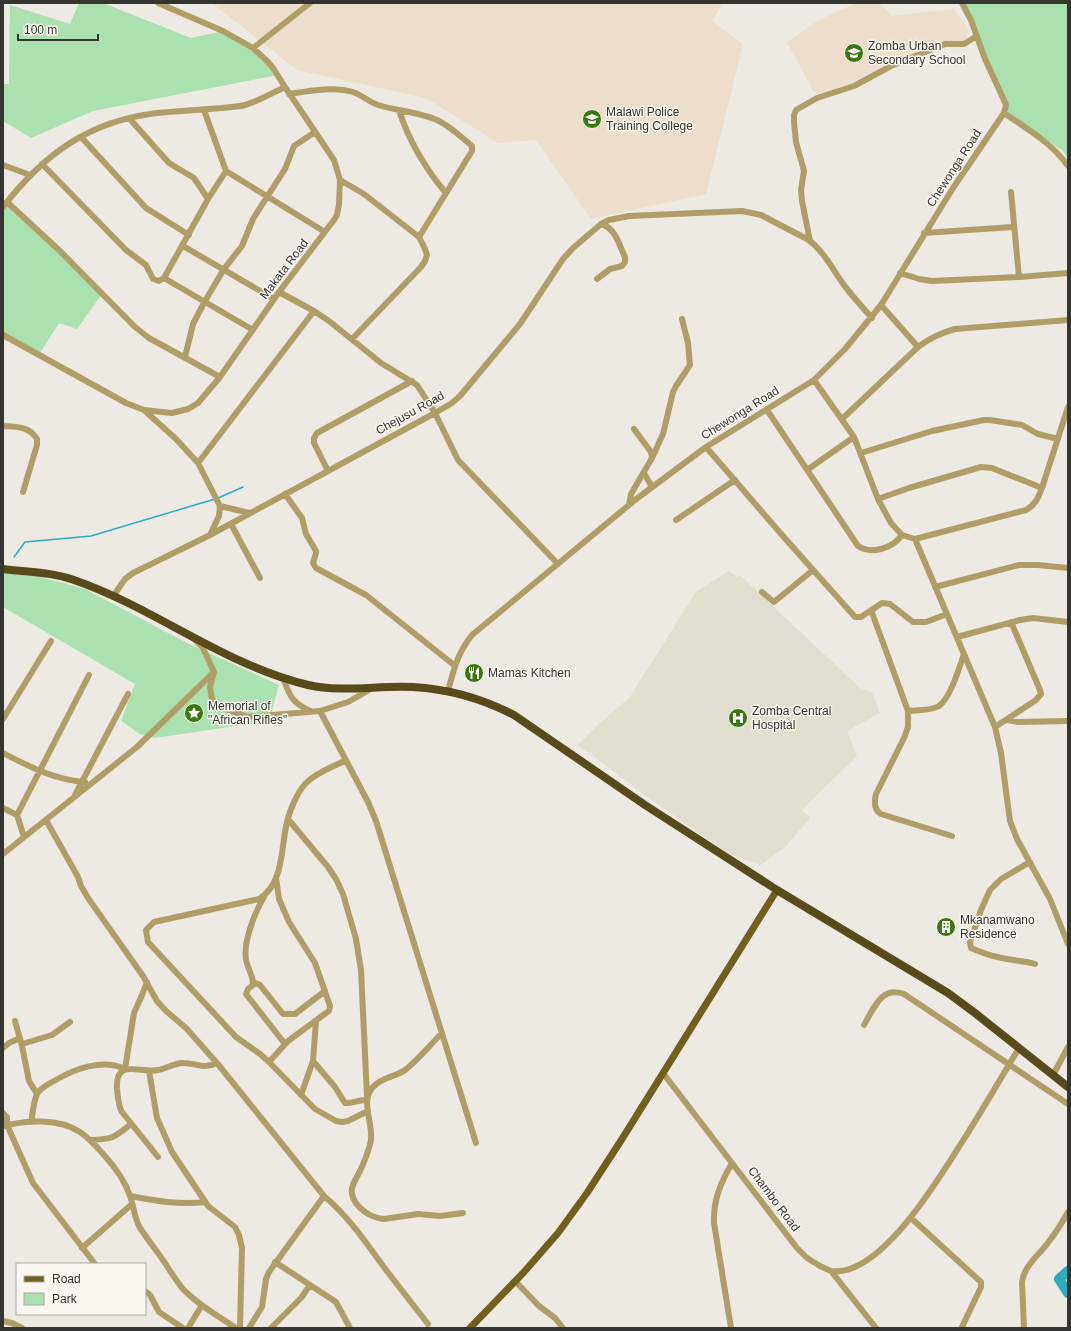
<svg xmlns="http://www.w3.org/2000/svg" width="1071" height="1331" font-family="Arial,sans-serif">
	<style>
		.built { fill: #e1ded0 }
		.education { fill: #ebdeca }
		.green { fill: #aae1af }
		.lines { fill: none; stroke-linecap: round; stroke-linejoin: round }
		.stream { stroke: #2dacbf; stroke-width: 1.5 }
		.river { stroke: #2dacbf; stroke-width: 10 }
		.minor { stroke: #af9e67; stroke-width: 6 }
		.major { stroke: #715f1e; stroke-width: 7 }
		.highway { stroke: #574a1b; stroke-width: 8 }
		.labels { text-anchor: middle; stroke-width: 3; stroke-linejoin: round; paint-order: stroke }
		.poi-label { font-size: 12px; fill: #343431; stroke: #f9f7f0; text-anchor: start }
		.street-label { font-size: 12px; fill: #343431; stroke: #f9f7f0 }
	</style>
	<rect width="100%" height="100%" fill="#eceae3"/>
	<path class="built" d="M729 571 736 577 741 576 860 688 872 692 880 713 847 731 857 756 802 810 810 818 785 847 761 865 732 855 713 843 650 799 578 745 599 724 630 697 696 592Z"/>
	<path class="education" d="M212 3H723L712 21 743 44 706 194 591 219 536 140 498 143 426 98 297 70Z
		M856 3H880L892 16 954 9 968 29 966 41 934 47 895 60 849 84 817 94 813 90 787 42 819 20Z"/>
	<path class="green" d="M79 3H103L191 38 223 31 253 48 278 75 93 111 31 138 3 121V84H9L10 5 70 24Z
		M962 3H1068V159L1063 151 1009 113Z
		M7 202 102 294 77 329 59 323 38 356 3 335V207Z
		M3 573 40 577 85 589 189 644 279 685 269 721 155 738 140 734 121 721 135 684 3 607Z"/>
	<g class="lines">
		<path class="stream" d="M218 498 243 487
			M14 557 25 542 91 536 215 499"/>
		<path class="river" d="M1068 1271 1059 1279 1068 1293"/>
		<path class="minor" d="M253 48 310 3
			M289 94C308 91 334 86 353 92 362 95 369 102 378 105 397 111 419 112 437 120 450 126 461 137 472 146V151L419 237
			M204 110 226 171 325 232
			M399 110C408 139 426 170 446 193
			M1004 113C1026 128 1052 143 1068 166
			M129 118 169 163 194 178 208 199
			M81 137 146 208 189 235
			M42 164 126 250 146 265 153 279 159 281 164 278 208 199 226 171
			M3 165 30 175
			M340 180 364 194 419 237 425 249 427 255 425 261 421 267 352 339
			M1011 192 1019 277
			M7 202 59 250 135 327 149 338 220 377
			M3 207C44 154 89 121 157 113 178 111 200 110 221 108 229 107 238 107 245 105 259 101 272 93 285 87
			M924 233 1013 227
			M810 241 802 201 801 190 804 171 796 142 794 122V115L796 110 817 98 854 86 891 66 945 44H964L977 36
			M183 246 274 299
			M900 273 919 279 932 281 1019 277 1068 273
			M164 278 253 330
			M597 279 610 269 622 266 625 262V257C619 245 616 228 601 224
			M279 292 314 311 329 321 381 363 417 385 435 413 458 460 558 564
			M881 305 918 347
			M3 335 126 403 144 410 172 413 188 409 198 403 220 377 279 292 334 220 337 215 339 204 340 180 334 160 285 87 273 68 268 62 253 48 223 31 158 3
			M185 357 193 324 205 301 224 269 242 246 253 219 285 169 294 146 315 132
			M814 380 854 437 878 499 891 523 902 535 915 539 1026 510C1036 504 1038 498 1042 488L1068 407
			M144 410 176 439 198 463
			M767 410 858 546C872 555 893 548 902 535
			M842 419 918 347C930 338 940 333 955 329L1068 320
			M3 426C17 427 29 426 37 439V445L23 492
			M706 447 782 535 855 617H861L882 603 890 604 913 622H926L947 614
			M861 453 932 431 984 420H990L1022 425 1038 434 1058 439
			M652 458 663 434 673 392 676 386 690 365 688 343 682 319
			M807 470 854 437
			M328 471 314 443V438L317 433 412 381
			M644 473 652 487
			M285 494 302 518 306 534 316 551V553L313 563 316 568 366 595 454 665
			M878 499 909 488 981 467 992 468 1042 488
			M629 505 631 494 652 458 651 452 634 429
			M220 506 250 513
			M676 520 735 480
			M231 524 260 578
			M210 535 219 516 220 506 198 463 314 311
			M915 539 995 727 1001 753 1010 821 1017 839 1050 899 1068 944
			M935 587 1019 565H1038L1068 568
			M762 592 774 602 813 570
			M114 595 125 579 133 573 210 535 435 413 452 403 460 396 520 324 563 259 573 248 601 224 609 220 629 216 742 211 761 215 807 239C825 251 834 273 847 289 855 299 863 308 872 318
			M871 610 908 711
			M957 637 1020 620 1033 618 1068 622
			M195 640 203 648 214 672 210 687 212 699 220 707 248 717 320 711 348 702 371 689
			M283 678C290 696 291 702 310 711
			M448 691C454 669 457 654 472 635L635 500 706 447 814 380 845 349 881 305 953 188 1004 113 1006 105 1003 98 985 59 971 20 962 3
			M320 711 368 802 376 821 476 1143
			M3 719 51 641
			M1008 720 1018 722 1068 721
			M995 727 1036 700 1041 694 1040 690 1011 622
			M3 753C30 767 55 780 85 782
			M346 760C333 767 317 772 306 783 297 792 288 814 286 827 281 850 283 885 259 899L154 922 146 930 148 942 236 1037 260 1054 269 1062 315 1109 336 1121 342 1122 348 1121 368 1111
			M75 795 128 694
			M3 808 17 815 24 837
			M17 815 89 675
			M288 819 328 867 336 879 343 894 356 939 361 970 367 1096
			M46 820 78 877 81 886 88 898 143 976 157 1001 166 1011 186 1028 217 1063 324 1196C349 1217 367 1244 386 1270 400 1288 414 1306 428 1324
			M952 836 881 814C874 810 874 802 876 794L904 738 908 727V711C917 710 931 711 939 706 951 697 959 668 964 654
			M3 854 137 747 214 672
			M1030 862 1001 879 990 890 981 910 970 942 971 948C982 953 995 957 1007 959 1017 961 1026 961 1035 964
			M264 897C255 912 243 942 246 959 247 967 252 974 253 982V985L248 989 246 994 285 1044
			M253 982 260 985 283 1014H295L325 991
			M15 1021 22 1046 29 1081 37 1094
			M864 1025C874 1008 881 986 904 994L1068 1104
			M442 1033C431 1044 417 1061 405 1070 396 1077 383 1076 373 1087 360 1101 373 1122 371 1140 369 1150 365 1160 361 1169 358 1176 350 1186 352 1194 355 1208 371 1218 384 1219L418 1214 440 1216 463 1213
			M22 1044 52 1035 70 1022
			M3 1048 9 1043 20 1038
			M313 1061 335 1087 345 1103C352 1104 359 1099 367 1100
			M269 1062 288 1041 326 1013 329 1011 330 1006 315 963 289 922 279 899 276 878
			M149 1071 157 1118 172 1152 208 1206 235 1227 239 1235 242 1248 240 1328
			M663 1073 797 1248 807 1258 820 1266 831 1271 876 1328
			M1053 1075 1068 1047
			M301 1095 313 1061 316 1021
			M3 1113 7 1117V1125L33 1183 95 1264
			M31 1122C33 1113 33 1103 37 1094 40 1088 47 1085 54 1081 74 1069 103 1058 125 1069L134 1013 142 995 147 982
			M3 1126C27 1120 59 1118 80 1132 89 1138 97 1147 104 1155 115 1167 125 1181 130 1196 134 1206 134 1218 140 1228 148 1240 157 1251 165 1263 170 1271 176 1280 182 1288 197 1304 218 1316 236 1328
			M90 1140C113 1139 114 1138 131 1124
			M158 1157 122 1112C118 1105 118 1097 117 1089 115 1057 140 1074 158 1070 166 1069 175 1062 184 1063 197 1063 203 1070 217 1063
			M130 1196C156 1201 179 1205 205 1202
			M911 1218 981 1282V1287L962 1327
			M82 1248 132 1204
			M275 1262 336 1302 350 1328
			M831 1271C881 1278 941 1175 964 1139 983 1109 1001 1078 1019 1048
			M515 1281 539 1306 555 1318 563 1328
			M145 1291 150 1295 159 1312 183 1328
			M3 1321 12 1323 22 1328
			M188 1328 202 1305
			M249 1328 262 1307 266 1279 269 1272 324 1196
			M271 1328 301 1298 310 1285
			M731 1328 714 1223C713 1200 721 1182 732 1163
			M1024 1328 1022 1282C1024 1266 1038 1256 1047 1244 1055 1234 1062 1223 1068 1212"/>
		<path class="major" d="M470 1328 524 1272 558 1233 587 1193 622 1139 777 890"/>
		<path class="highway" d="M3 569C27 572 51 572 74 580 155 608 224 665 308 685 343 693 378 685 413 687 449 689 483 699 514 715L645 805 777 890 948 993 975 1013 1068 1087"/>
	</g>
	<defs>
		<g id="school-disc" transform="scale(1)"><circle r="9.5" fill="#3b7710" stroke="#f9f7f0"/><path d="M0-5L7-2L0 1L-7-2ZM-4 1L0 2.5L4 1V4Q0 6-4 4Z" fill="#fff"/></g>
		<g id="university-disc" transform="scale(1)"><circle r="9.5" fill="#3b7710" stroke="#f9f7f0"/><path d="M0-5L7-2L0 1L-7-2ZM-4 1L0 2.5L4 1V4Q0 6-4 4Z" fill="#fff"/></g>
		<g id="restaurant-disc" transform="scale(1)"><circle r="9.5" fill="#3b7710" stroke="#f9f7f0"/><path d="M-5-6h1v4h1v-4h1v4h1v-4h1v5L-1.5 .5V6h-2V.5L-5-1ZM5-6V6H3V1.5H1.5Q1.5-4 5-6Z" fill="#fff"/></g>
		<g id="sight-disc" transform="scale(1)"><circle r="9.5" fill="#3b7710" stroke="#f9f7f0"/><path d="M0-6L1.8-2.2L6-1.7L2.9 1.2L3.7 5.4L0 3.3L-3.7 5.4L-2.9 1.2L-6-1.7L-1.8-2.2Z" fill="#fff"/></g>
		<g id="hospital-disc" transform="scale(1)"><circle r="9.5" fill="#3b7710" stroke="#f9f7f0"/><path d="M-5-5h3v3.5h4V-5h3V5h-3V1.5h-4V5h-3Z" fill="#fff"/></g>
		<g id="building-disc" transform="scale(1)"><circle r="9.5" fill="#3b7710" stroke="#f9f7f0"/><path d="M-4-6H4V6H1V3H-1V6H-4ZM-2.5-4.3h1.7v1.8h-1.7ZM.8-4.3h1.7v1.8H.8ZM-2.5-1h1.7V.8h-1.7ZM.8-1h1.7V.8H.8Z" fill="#fff"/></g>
	</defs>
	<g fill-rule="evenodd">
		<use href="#school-disc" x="854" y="53"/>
		<use href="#university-disc" x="592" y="119"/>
		<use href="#restaurant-disc" x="474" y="673"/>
		<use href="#sight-disc" x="194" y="713"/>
		<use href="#hospital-disc" x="738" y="718"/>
		<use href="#building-disc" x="946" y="927"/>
	</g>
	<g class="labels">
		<g class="poi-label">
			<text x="868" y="50">Zomba Urban<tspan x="868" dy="14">Secondary School</tspan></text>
			<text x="606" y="116">Malawi Police<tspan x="606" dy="14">Training College</tspan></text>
			<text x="488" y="677">Mamas Kitchen</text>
			<text x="208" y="710">Memorial of<tspan x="208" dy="14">"African Rifles"</tspan></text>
			<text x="752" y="715">Zomba Central<tspan x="752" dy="14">Hospital</tspan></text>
			<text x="960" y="924">Mkanamwano<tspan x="960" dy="14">Residence</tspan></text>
		</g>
		<g class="street-label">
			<text transform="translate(954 168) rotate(-57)" y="4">Chewonga Road</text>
			<text transform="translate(284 269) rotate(-53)" y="4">Makata Road</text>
			<text transform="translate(410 413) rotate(-29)" y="4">Chejusu Road</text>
			<text transform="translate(740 413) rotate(-32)" y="4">Chewonga Road</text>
			<text transform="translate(774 1199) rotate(53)" y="4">Chambo Road</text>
		</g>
	</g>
	<rect width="1071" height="1331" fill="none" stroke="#343431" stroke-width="8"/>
	<rect x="16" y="1263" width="130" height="52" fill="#f9f7f0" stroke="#aaa9a4"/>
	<rect x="24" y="1276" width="20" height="6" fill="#715f1e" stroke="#aaa9a4"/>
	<text x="52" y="1283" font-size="12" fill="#343431">Road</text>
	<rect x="24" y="1293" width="20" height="12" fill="#aae1af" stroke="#aaa9a4"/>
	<text x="52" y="1303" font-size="12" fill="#343431">Park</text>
	<path d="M18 34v6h80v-6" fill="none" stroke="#343431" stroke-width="2"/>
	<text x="24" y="34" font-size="12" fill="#343431" stroke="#f9f7f0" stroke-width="3" paint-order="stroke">100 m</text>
</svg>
